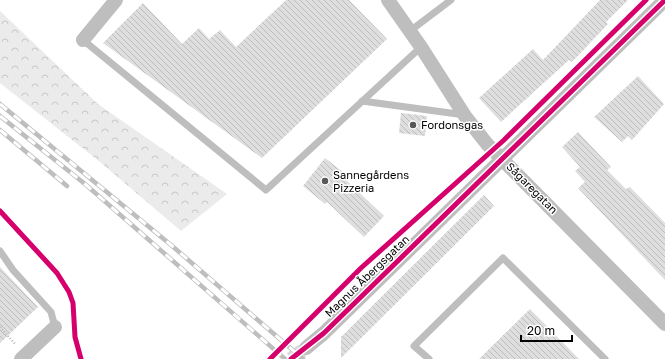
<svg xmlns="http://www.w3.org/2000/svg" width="665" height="359" font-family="'Golos Text',sans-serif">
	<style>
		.forest { fill: url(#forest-crowns) }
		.building { fill: url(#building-back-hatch) }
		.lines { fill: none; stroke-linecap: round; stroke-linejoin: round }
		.street-tunnel { stroke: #d9d9d9; stroke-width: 14; stroke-dasharray: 14 7; stroke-linecap: butt }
		.path { stroke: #b9b9b9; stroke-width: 2.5; stroke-dasharray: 1 2; stroke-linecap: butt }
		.lane { stroke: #bebebe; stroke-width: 7 }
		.street { stroke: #bebebe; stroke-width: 14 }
		.rail-casing { stroke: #bebebe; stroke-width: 4.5 }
		.rail { stroke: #fff; stroke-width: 3; stroke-dasharray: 9; stroke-linecap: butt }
		.cycleway-casing { stroke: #fff; stroke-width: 8 }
		.cycleway { stroke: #d6006c; stroke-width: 5 }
		.poi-dot { fill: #595959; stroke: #fff; stroke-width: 1.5 }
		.labels { text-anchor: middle; stroke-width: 3; stroke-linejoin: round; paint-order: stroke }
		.poi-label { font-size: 11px; fill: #000; stroke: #fff; text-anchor: start }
		.street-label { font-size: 11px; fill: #000; stroke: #fff }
	</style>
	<defs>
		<pattern id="forest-crowns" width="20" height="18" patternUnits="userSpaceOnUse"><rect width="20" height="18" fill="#ebebeb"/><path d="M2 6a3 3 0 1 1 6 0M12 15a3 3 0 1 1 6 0" fill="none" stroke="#c8c8c8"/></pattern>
		<pattern id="building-back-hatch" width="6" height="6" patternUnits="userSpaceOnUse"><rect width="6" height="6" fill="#dedede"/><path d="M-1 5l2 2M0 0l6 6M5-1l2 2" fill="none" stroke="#bdbdbd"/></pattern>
	</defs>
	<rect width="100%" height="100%" fill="#fff"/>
	<path class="forest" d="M0 11 98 104 227 194 181 231 100 162 0 83Z"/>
	<path class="building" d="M286 0H349L387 39 262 158 103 43 143 3 182 44 199 28 209 39 220 30 236 47Z
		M600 0H628L606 22 608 24 572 62 569 60 501 122 479 98 533 49 543 60Z
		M638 76 664 104 632 140 628 136 622 142 594 117Z
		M401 113 427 116 425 136 399 133Z
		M578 132 611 167 607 170 626 189 630 187 665 223V280L578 188 585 182 575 171 580 167 562 147Z
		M325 158 348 176 345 179 384 216 364 237 327 202 325 204 303 186Z
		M484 195 494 206 341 358V337Z
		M0 267 38 307 0 343Z
		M530 309 579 359H479Z"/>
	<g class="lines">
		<path class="street-tunnel" d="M291 359 306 348"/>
		<path class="path" d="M0 327 15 344"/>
		<path class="lane" d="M410 31 451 0
			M83 40 266 190 421 47
			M362 101 465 115
			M0 251 13 270 51 312 55 327
			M429 359 414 346 503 258 605 359"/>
		<path class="street" d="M388 0 421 47 465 116 487 144 665 324
			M83 40 116 0
			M306 348 324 333 665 0
			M21 359 55 327"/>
		<g class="rail-casing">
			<path id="rail" d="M0 104 171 245 303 359
				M0 116 85 184 285 359
				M0 130 67 186"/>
		</g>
		<use href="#rail" class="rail"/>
		<g class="cycleway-casing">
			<path id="cycleway" d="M0 211 57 273 69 292 73 303 75 337 81 359
				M270 359 361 268 504 140 646 0
				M291 359 324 333 665 0"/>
		</g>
		<use href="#cycleway" class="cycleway"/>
	</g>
	<g class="poi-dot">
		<circle cx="413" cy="125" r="4"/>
		<circle cx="325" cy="181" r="4"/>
	</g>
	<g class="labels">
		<g class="poi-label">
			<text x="421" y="129">Fordonsgas</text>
			<text x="333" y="179">Sannegårdens<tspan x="333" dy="13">Pizzeria</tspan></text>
		</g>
		<g class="street-label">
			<text transform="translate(532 188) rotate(45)" y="4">Sågaregatan</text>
			<text transform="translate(367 276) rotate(-44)" y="4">Magnus Åbergsgatan</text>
		</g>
	</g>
	<path d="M521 335v6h51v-6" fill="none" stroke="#000000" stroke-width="2"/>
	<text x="527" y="335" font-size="12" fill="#000000" stroke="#ffffff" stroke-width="3" paint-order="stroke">20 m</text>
</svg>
